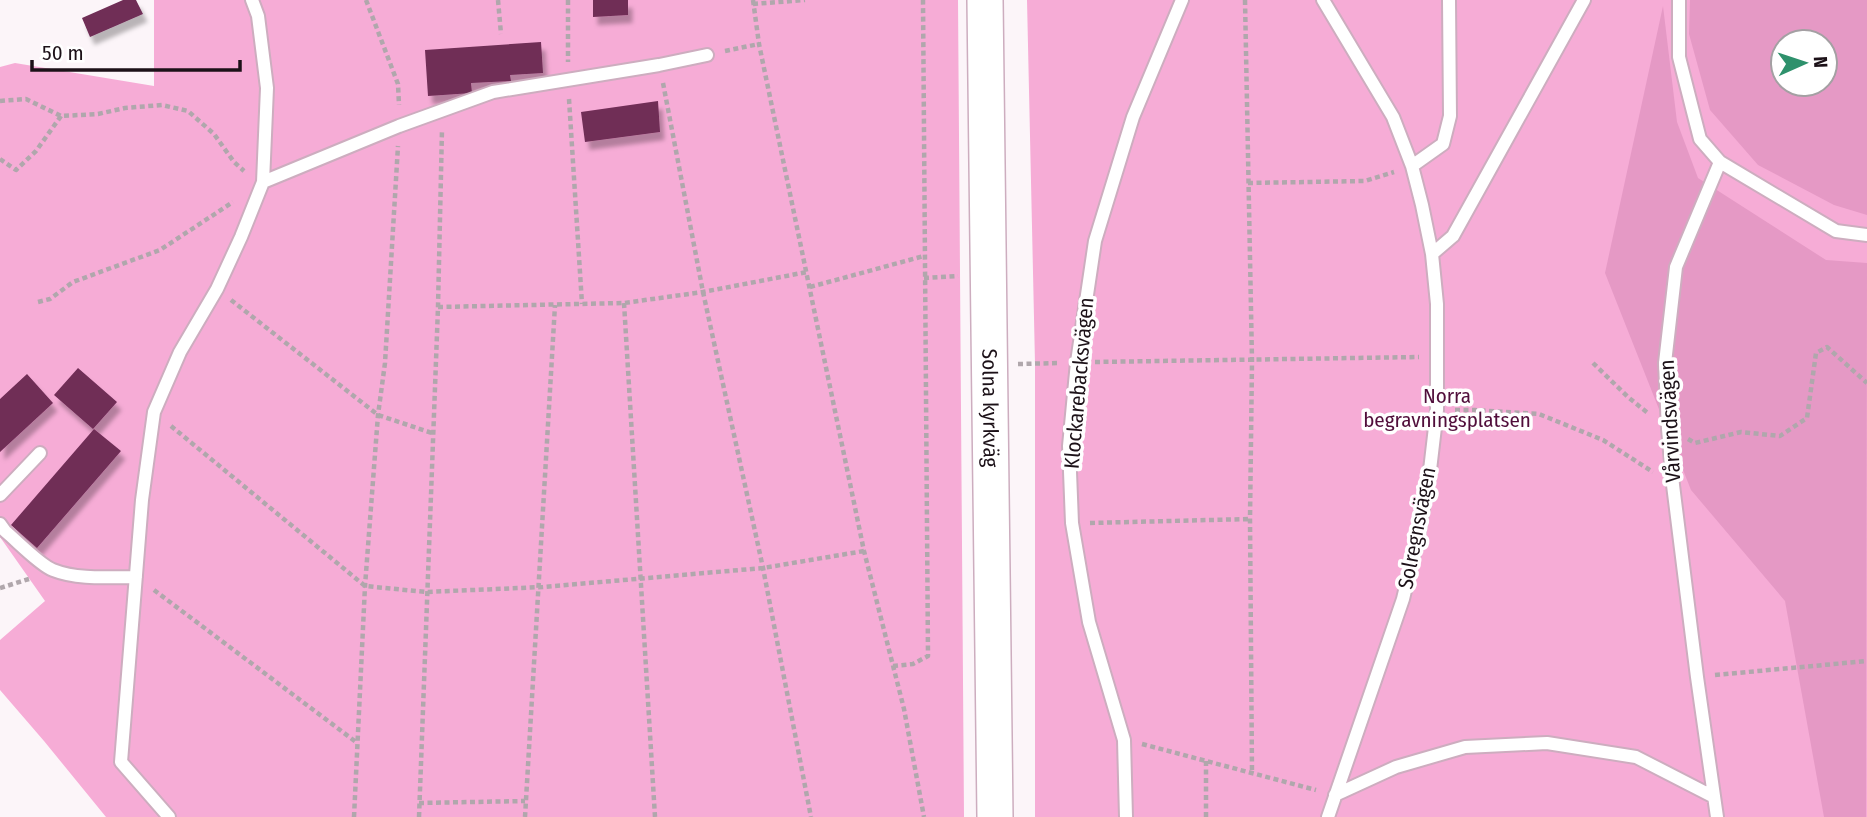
<svg xmlns="http://www.w3.org/2000/svg" width="1867" height="817" font-family="'Fira Sans Condensed',sans-serif">
	<style>
		.green { fill: #f6acd6; fill-rule: evenodd }
		.forest { fill: #e599c5; fill-rule: evenodd }
		.building { fill: #6f2d56; filter: url(#shadow) }
		.lines { fill: none; stroke-linecap: round; stroke-linejoin: round }
		.lane-casing { stroke: #cdadbf; stroke-width: 16 }
		.secondary-casing { stroke: #cdadbf; stroke-width: 38 }
		.path { stroke: #b0a7ac; stroke-width: 4.5; stroke-dasharray: 5 3.5; stroke-linecap: butt }
		.lane { stroke: #fff; stroke-width: 12 }
		.secondary { stroke: #fff; stroke-width: 35 }
		.labels { text-anchor: middle; stroke-width: 7; stroke-linejoin: round; paint-order: stroke }
		.street-label { font-size: 21px; fill: #1c1118; stroke: #fff }
		.park-label { font-size: 21px; fill: #510e3b; stroke: #fff }
	</style>
	<defs>
		<filter id="shadow"><feDropShadow dx="4.5" dy="8" stdDeviation="2" flood-color="#0004"/></filter>
	</defs>
	<rect width="100%" height="100%" fill="#fcf5f9"/>
	<path class="green" d="M154 0H958L964 817H106L44 741 0 690V640L45 601 0 537V67L15 63 154 86Z
		M1027 0H1867V817H1035V363ZM1783 42H1825V84H1783Z"/>
	<path class="forest" d="M1690 0H1867V215L1834 205 1758 165 1710 110 1689 34ZM1825 42V84H1783V42Z
		M1663 6 1677 122 1698 178 1826 260 1867 263 1866 817H1824L1785 601 1691 490 1605 273Z"/>
	<path class="building" d="M123 0H136L143 14 90 37 82 18Z
		M593 0H628V15L593 17Z
		M541 42 543 73 510 75 511 81 471 83 472 93 428 96 425 50Z
		M658 101 660 132 585 142 581 112Z
		M78 368 117 402 93 429 54 395Z
		M27 374 53 403 0 452V399Z
		M94 429 121 451 37 548 11 525Z"/>
	<g class="lines">
		<g class="lane-casing">
			<path id="lane" d="M1323 0 1393 117 1412 166 1422 205 1432 254 1437 304V410L1430 470 1418 536 1403 599 1328 817
				M1679 0V57L1700 139 1720 162 1676 267 1665 363 1668 429 1673 485 1697 677 1717 817
				M1720 162 1836 231 1867 235
				M1412 166 1443 144 1450 116 1449 0
				M263 182 399 126 493 92 659 65 707 55
				M1432 254 1453 236 1584 0
				M0 495 40 453
				M0 524 5 531C17 541 40 565 53 570 78 580 109 577 136 577
				M1335 795 1396 767 1465 747 1547 743 1636 757 1714 797
				M169 817 121 762 142 500 154 412 180 352 217 289 241 237 263 182 267 88 258 16 252 0
				M1126 817 1124 740 1089 622 1072 523 1069 446 1077 362 1095 241 1133 117 1182 0"/>
		</g>
		<g class="secondary-casing">
			<g id="secondary">
				<path id="s1" d="M985 0 995 817"/>
			</g>
		</g>
		<path class="path" d="M366 0 398 84 399 105
			M498 0 501 34
			M568 0V62
			M753 0 759 44 864 551 904 709 924 817
			M1245 0 1252 361 1250 519 1252 773
			M753 4 805 0
			M725 51 759 44
			M663 83 703 292 763 568 811 817
			M569 99 582 304
			M0 101 26 99 61 116 98 114 125 108 162 105 188 111 214 134 234 162 244 171
			M0 159 16 170 36 151 61 116
			M1248 183 1365 181 1394 172
			M924 278 958 276
			M810 287 924 256
			M231 300 378 415 432 433
			M38 302 50 299 73 282 160 250 233 202
			M624 303 655 817
			M438 307 624 303 703 292 807 272
			M1095 362 1419 357
			M1593 363 1628 397 1649 414
			M1018 364 1059 363
			M1455 410H1475L1539 414 1603 440 1653 472
			M171 426 365 586 426 592 543 587 763 568 864 551
			M1688 439 1695 443 1741 432 1780 436 1807 418 1816 353 1827 347 1867 383
			M1090 523 1250 519
			M0 588 29 579
			M154 590 356 742
			M893 666 913 664 928 656 923 0
			M1715 675 1867 661
			M1142 744 1316 790
			M1206 761V817
			M419 803 525 801
			M354 817 365 586 378 415 385 363 398 146
			M419 817 438 307 442 129
			M525 817 555 305"/>
		<use href="#lane" class="lane"/>
		<use href="#secondary" class="secondary"/>
	</g>
	<g class="labels">
		<g class="street-label">
			<text transform="translate(1079 383) rotate(-85)" y="7">Klockarebacksvägen</text>
			<text dy="7" stroke="none"><textPath href="#s1" startOffset="408">Solna kyrkväg</textPath></text>
			<text transform="translate(1670 421) rotate(-93)" y="7">Vårvindsvägen</text>
			<text transform="translate(1417 528) rotate(-79)" y="7">Solregnsvägen</text>
		</g>
		<g class="park-label">
			<text x="1447" y="403">Norra<tspan x="1447" dy="24">begravningsplatsen</tspan></text>
		</g>
	</g>
	<g transform="translate(1804 63) rotate(87)"><circle r="33" fill="#ffffff" stroke="#a4a0a3" stroke-width="2"/>
	<path d="M0-5L12 26L0 18L-12 26Z" fill="#2e916c"/>
	<text y="-10" font-size="19" font-weight="bold" text-anchor="middle" fill="#1c1118">N</text>
	</g>
	<path d="M32 60v10h208v-10" fill="none" stroke="#1c1118" stroke-width="3.5"/>
	<text x="42" y="60" font-size="21" fill="#1c1118" stroke="#ffffff" stroke-width="5" paint-order="stroke">50 m</text>
</svg>
